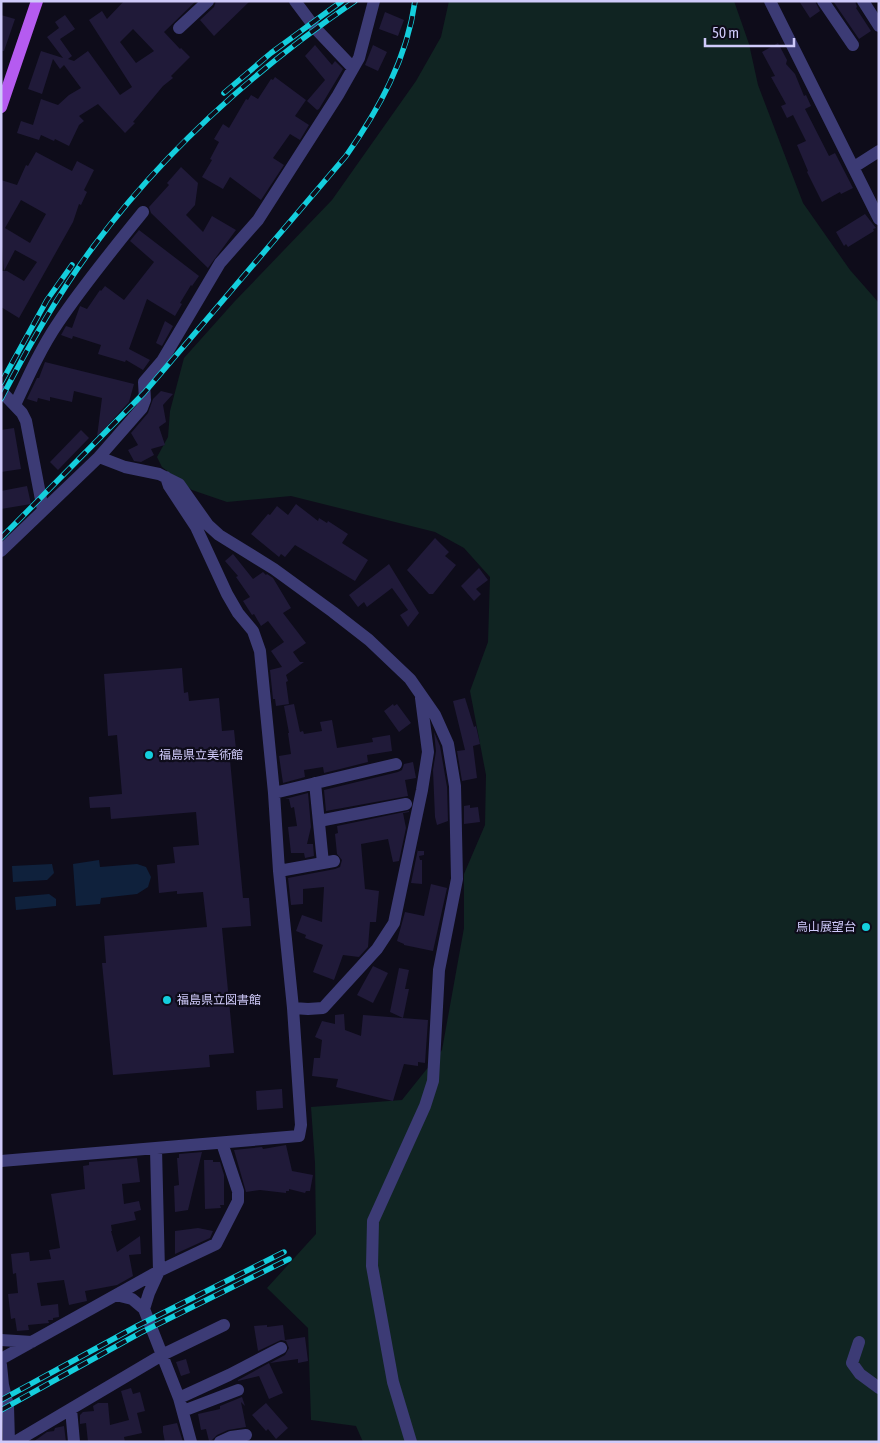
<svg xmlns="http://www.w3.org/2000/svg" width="880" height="1443" font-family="'Asap Condensed','Noto Sans JP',sans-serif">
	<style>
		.green { fill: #102422 }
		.water { fill: #0f213c }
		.building { fill: #201a39; fill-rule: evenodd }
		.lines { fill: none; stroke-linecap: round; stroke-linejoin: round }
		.minor { stroke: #3c3b75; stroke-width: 12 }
		.major { stroke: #b55bf0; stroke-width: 12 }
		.rail-casing { stroke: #14cedd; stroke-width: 5.5 }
		.rail { stroke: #0e0c1a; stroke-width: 4; stroke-dasharray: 11; stroke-linecap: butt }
		.poi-dot { fill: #14cedd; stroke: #0e0c1a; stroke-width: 2 }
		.labels { text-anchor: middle; stroke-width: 4.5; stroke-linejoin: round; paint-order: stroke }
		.poi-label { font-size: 12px; fill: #cfcafa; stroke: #0e0c1a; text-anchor: start }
	</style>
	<rect width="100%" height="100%" fill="#0e0c1a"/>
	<path class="green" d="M449 1H734L749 44 758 85 803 203 850 270 879 303V1442H363L356 1426 311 1420 308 1328 267 1288 316 1234 315 1163 311 1107 402 1100 442 1050 464 928V874L485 825 486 775 470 691 488 642 490 577 464 548 435 532 291 496 227 502 192 490 162 467 157 457 168 437 170 411 184 358 235 301 332 200 416 81 441 37Z"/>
	<path class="water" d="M99 860 100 867 137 864 146 867 151 877 148 887 137 894 101 898 100 904 76 906 73 864Z
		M52 864 54 873 47 880 13 882 12 866Z
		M49 894 56 899V906L16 910 15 897Z"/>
	<path class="building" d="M124 1H196L164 32 180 49 181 48 190 57 171 76 173 78 163 86 133 122 135 123 125 133 98 104 79 116 84 121 79 125 69 146 55 139 54 141 41 135 39 140 17 133 21 121 33 125 41 99 58 105 69 95 81 88 64 65 60 69 53 59 42 94 28 89 41 51 63 58 47 37 59 28 55 22 65 15 75 29 60 39 72 56 68 59 74 61 88 51 120 95 132 87 89 20 102 11 107 19ZM133 29 154 51 136 63 120 42Z
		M216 1H250L214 36 200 20 214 7Z
		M799 1H815L820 11 810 18Z
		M833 1H855L857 7 856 8 871 31 859 39Z
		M385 12 404 20 398 36 379 29Z
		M1 15 15 19 4 51H1Z
		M778 43 787 60 786 64 795 74 804 96 806 95 811 106 805 109 829 156 835 153 853 188 841 194 840 192 822 202 807 172 808 171 797 145 806 141 793 115 787 118 781 106 786 104 771 77 775 76 762 52Z
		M315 45 332 65 335 61 343 69 319 109 317 110 307 101 325 80 305 56Z
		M373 45 387 52 378 71 365 65Z
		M275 77 306 100 295 116 309 125 300 140 290 134 273 158 284 165 261 200 230 177 223 189 202 177 212 160 210 159 219 142 214 139 223 124 229 128 246 99 248 100 251 95 258 99 271 79 273 80Z
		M36 152 72 171 77 161 94 170 84 190 87 192 81 205 79 204 73 222 19 318 1 307V271H7L24 281 37 262 15 250 4 271 1 235 5 228 30 243 46 214 21 200 1 235V180L17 185 26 165 28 166Z
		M181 167 198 183 195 205 186 215 203 232 212 216 236 230 208 268 151 213 149 207 169 185 167 183Z
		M865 214 876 228 873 229 874 231 848 247 846 244 844 246 836 232Z
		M139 230 199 276 192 286 191 285 180 303 182 304 175 316 147 299 129 349 150 360 143 370 126 360 125 362 98 354 101 345 73 336 72 339 61 335 66 326 72 328 80 306 87 309 100 290 101 291 105 286 124 300 154 262 130 241Z
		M165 321 173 326 162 346 156 343Z
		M45 362 134 384 129 402 97 437 102 398 74 391 72 402 50 397V401L38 398 37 402 27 399 37 378H39Z
		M161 391 173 394 163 405 166 422 159 427 165 445 151 449 154 455 141 462 134 461 128 450 138 445 131 433 148 413 153 399Z
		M14 428 21 469 1 472V430Z
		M81 430 89 438 58 470 50 462Z
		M27 486 31 504 1 509V491Z
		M296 504 318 521 319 518 327 523 328 521 348 534 342 543 368 560 355 581 295 545 285 557 281 554 279 557 251 534 268 514 270 515 277 506 288 515Z
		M435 538 449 552 445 556 456 565 433 594H429L407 570Z
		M233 554 253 579 263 572 266 575 267 574 273 578 291 608 283 613 306 643 293 652 300 662H304L286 675 288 681 286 682 289 704 276 706 275 699H273L270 670 282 667 271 651 284 642 268 621 261 626 254 614 252 615 243 601 250 597 236 577 238 576 225 561Z
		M389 564 419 613 408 627 400 615 408 610 392 588 367 607 364 602 358 607 349 595Z
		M479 568 488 580 476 589 481 594 474 601 461 586Z
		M182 668 184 693 188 692 189 701 219 698 222 731 234 730 237 759 230 760 243 898H249L251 926 222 928 234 1053 209 1055 210 1067 113 1075 102 963H106L104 936 207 927 203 892 177 894V891L159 893 157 865 175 863 173 847 199 845 196 812 111 819 110 807 90 808 89 797 122 794 117 735 108 736 104 674Z
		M465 698 474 727 476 726 480 744 473 746 477 778 462 781 457 751 465 750 453 701Z
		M294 704 300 732 303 731 304 734 322 731 320 722 332 720 337 748 373 742 372 738 390 735 392 751 367 755 368 762 324 773 323 767 304 770 305 777 283 783 279 756 291 754 288 733H289L284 706Z
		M393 704 394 706 397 704 411 723 399 732 384 711Z
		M434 732 440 746 447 787 448 821 437 825 435 817 433 770 436 751Z
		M413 762 416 778 405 780 408 796 326 811 324 790 398 772 402 770 404 764Z
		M308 793 311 827 307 844H313L314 856 305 858 304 853H291L288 827 297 826 294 807 291 808 289 799H285Z
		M470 805V808L478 807 480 822 464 824V806Z
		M409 811V812L403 813 406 828 399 861 393 862 388 839 361 844 365 889 379 891 376 922H370L368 947 359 957 343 955 334 980 313 972 323 945 305 938 306 935 296 931 302 915 322 922 324 887 303 889V904L291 905 288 878 335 869 340 867 342 860 337 854 335 834 338 833 337 826Z
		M418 849V851H424V855L419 856 420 860H422V884L411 883Z
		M431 884 447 888 433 951 404 945V944L397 941 405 912 424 916Z
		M373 966 388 973 373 1003 357 995Z
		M399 968 409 970 405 989H409L403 1018 390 1012Z
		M344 1014 345 1030 361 1036 363 1015 428 1020 425 1063 418 1062V1066L404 1064 393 1101 336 1087 338 1079 312 1076 314 1058H320L322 1040 315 1037 322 1021 335 1024V1015Z
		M282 1089 283 1108 257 1110 256 1091Z
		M286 1145 292 1171 313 1175 310 1191H306L305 1193 289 1189V1191H286V1193L260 1190 246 1192 234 1150 262 1147 263 1149Z
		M202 1152 188 1210 175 1212 174 1186 179 1185 177 1158H179V1154Z
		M137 1158 140 1182 122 1184 124 1204 139 1201 141 1210 134 1212 136 1220 111 1225 112 1231H111L117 1252 140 1236 141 1254 129 1255 133 1276 117 1285 85 1291 87 1301 69 1305 64 1280 37 1283 41 1306 58 1304 59 1317 53 1318V1320H48L49 1323 28 1325 29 1330 17 1331 15 1318 11 1319 8 1294 18 1293 16 1273 13 1274 11 1254 29 1252 30 1261 51 1259 49 1250 60 1248 51 1194 85 1189 83 1166 89 1165V1162Z
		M204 1160H213V1162H220L224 1175V1205H220L221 1208 205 1209Z
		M198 1228 213 1231 210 1238 175 1254V1231Z
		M267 1325V1327L283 1325 285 1340 305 1337 308 1361 298 1363V1359L270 1363 285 1355 289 1348 286 1341 281 1340 258 1351 254 1326Z
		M186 1359 190 1373 181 1376 176 1362Z
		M269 1363 283 1393 269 1399 259 1376 238 1381V1380Z
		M131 1388 133 1394 140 1392 145 1411 137 1413 142 1433 124 1437 125 1442H88L86 1423 80 1424V1415L83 1412 94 1411 93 1406 98 1403H108L110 1425 129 1420 121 1391Z
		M242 1397 245 1406 241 1402 246 1427 228 1430 217 1435 212 1440 209 1441 206 1429 201 1430 198 1414 220 1409V1406Z
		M266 1403 288 1428 276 1439 268 1429 266 1431 252 1415Z
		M177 1423 183 1442H165L163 1432V1426Z
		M64 1426 66 1442H33L47 1432 54 1431 55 1428Z"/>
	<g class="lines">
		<path class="minor" d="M295 1 316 29 353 68
			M770 1 879 219
			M823 1 853 45
			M863 1 879 26
			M179 28 208 1
			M854 167 879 151
			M1 391 22 413 26 421 43 510
			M15 405C28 377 41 348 58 323 84 284 114 248 143 212
			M99 457 125 467 159 474 179 484 208 525 219 535 274 569 333 612 369 640 410 679 435 715 448 744 455 786 457 879 439 970 433 1081 425 1106 373 1221 372 1266 393 1382 411 1442
			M1 551 99 457 142 408 145 400 144 382 162 361 220 263 258 220 338 95 359 58 374 1
			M315 783 323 863
			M274 793 396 764
			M319 821 406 804
			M279 871 334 861
			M293 1008 308 1009 323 1008 377 949 394 923 422 790 428 752 421 698
			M156 1149 159 1271 149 1293 144 1309 179 1398 191 1442
			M1 1161 299 1136 301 1125 293 1008 279 871 274 793 260 651 253 631 238 613 227 594 196 527 169 486 166 477
			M116 1295 132 1299 144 1309
			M1 1340 32 1342
			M859 1342 852 1363 860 1374 879 1388
			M1 1359 159 1271 216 1244 238 1201V1191L222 1143
			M1 1365 3 1385 8 1406 9 1442
			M179 1398 229 1375 281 1348
			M71 1409 74 1442
			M183 1411 238 1390
			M15 1442 162 1355 224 1325
			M220 1442 231 1437 246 1435"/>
		<path class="major" d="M1 107 37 1"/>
		<g class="rail-casing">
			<path id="rail" d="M224 93 271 53 342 1
				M1 383 47 300 72 265
				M1 399C28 347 58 294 93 247 165 150 256 69 355 1
				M1 538 144 393 346 156C379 109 407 59 415 1
				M1 1400 137 1326 284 1252
				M1 1410 140 1333 289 1259"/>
		</g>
		<use href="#rail" class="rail"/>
	</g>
	<g class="poi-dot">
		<circle cx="149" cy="755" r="5"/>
		<circle cx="866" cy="927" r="5"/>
		<circle cx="167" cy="1000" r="5"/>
	</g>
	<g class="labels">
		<g class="poi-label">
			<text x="159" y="759">福島県立美術館</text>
			<text x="856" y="931" text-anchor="end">烏山展望台</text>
			<text x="177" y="1004">福島県立図書館</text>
		</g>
	</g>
	<rect width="880" height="1443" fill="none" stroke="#cfcafa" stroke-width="5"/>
	<path d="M705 38v8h89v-8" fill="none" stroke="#cfcafa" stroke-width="2.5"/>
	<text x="712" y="38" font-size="15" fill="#cfcafa" stroke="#0e0c1a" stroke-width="4" paint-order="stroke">50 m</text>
</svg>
